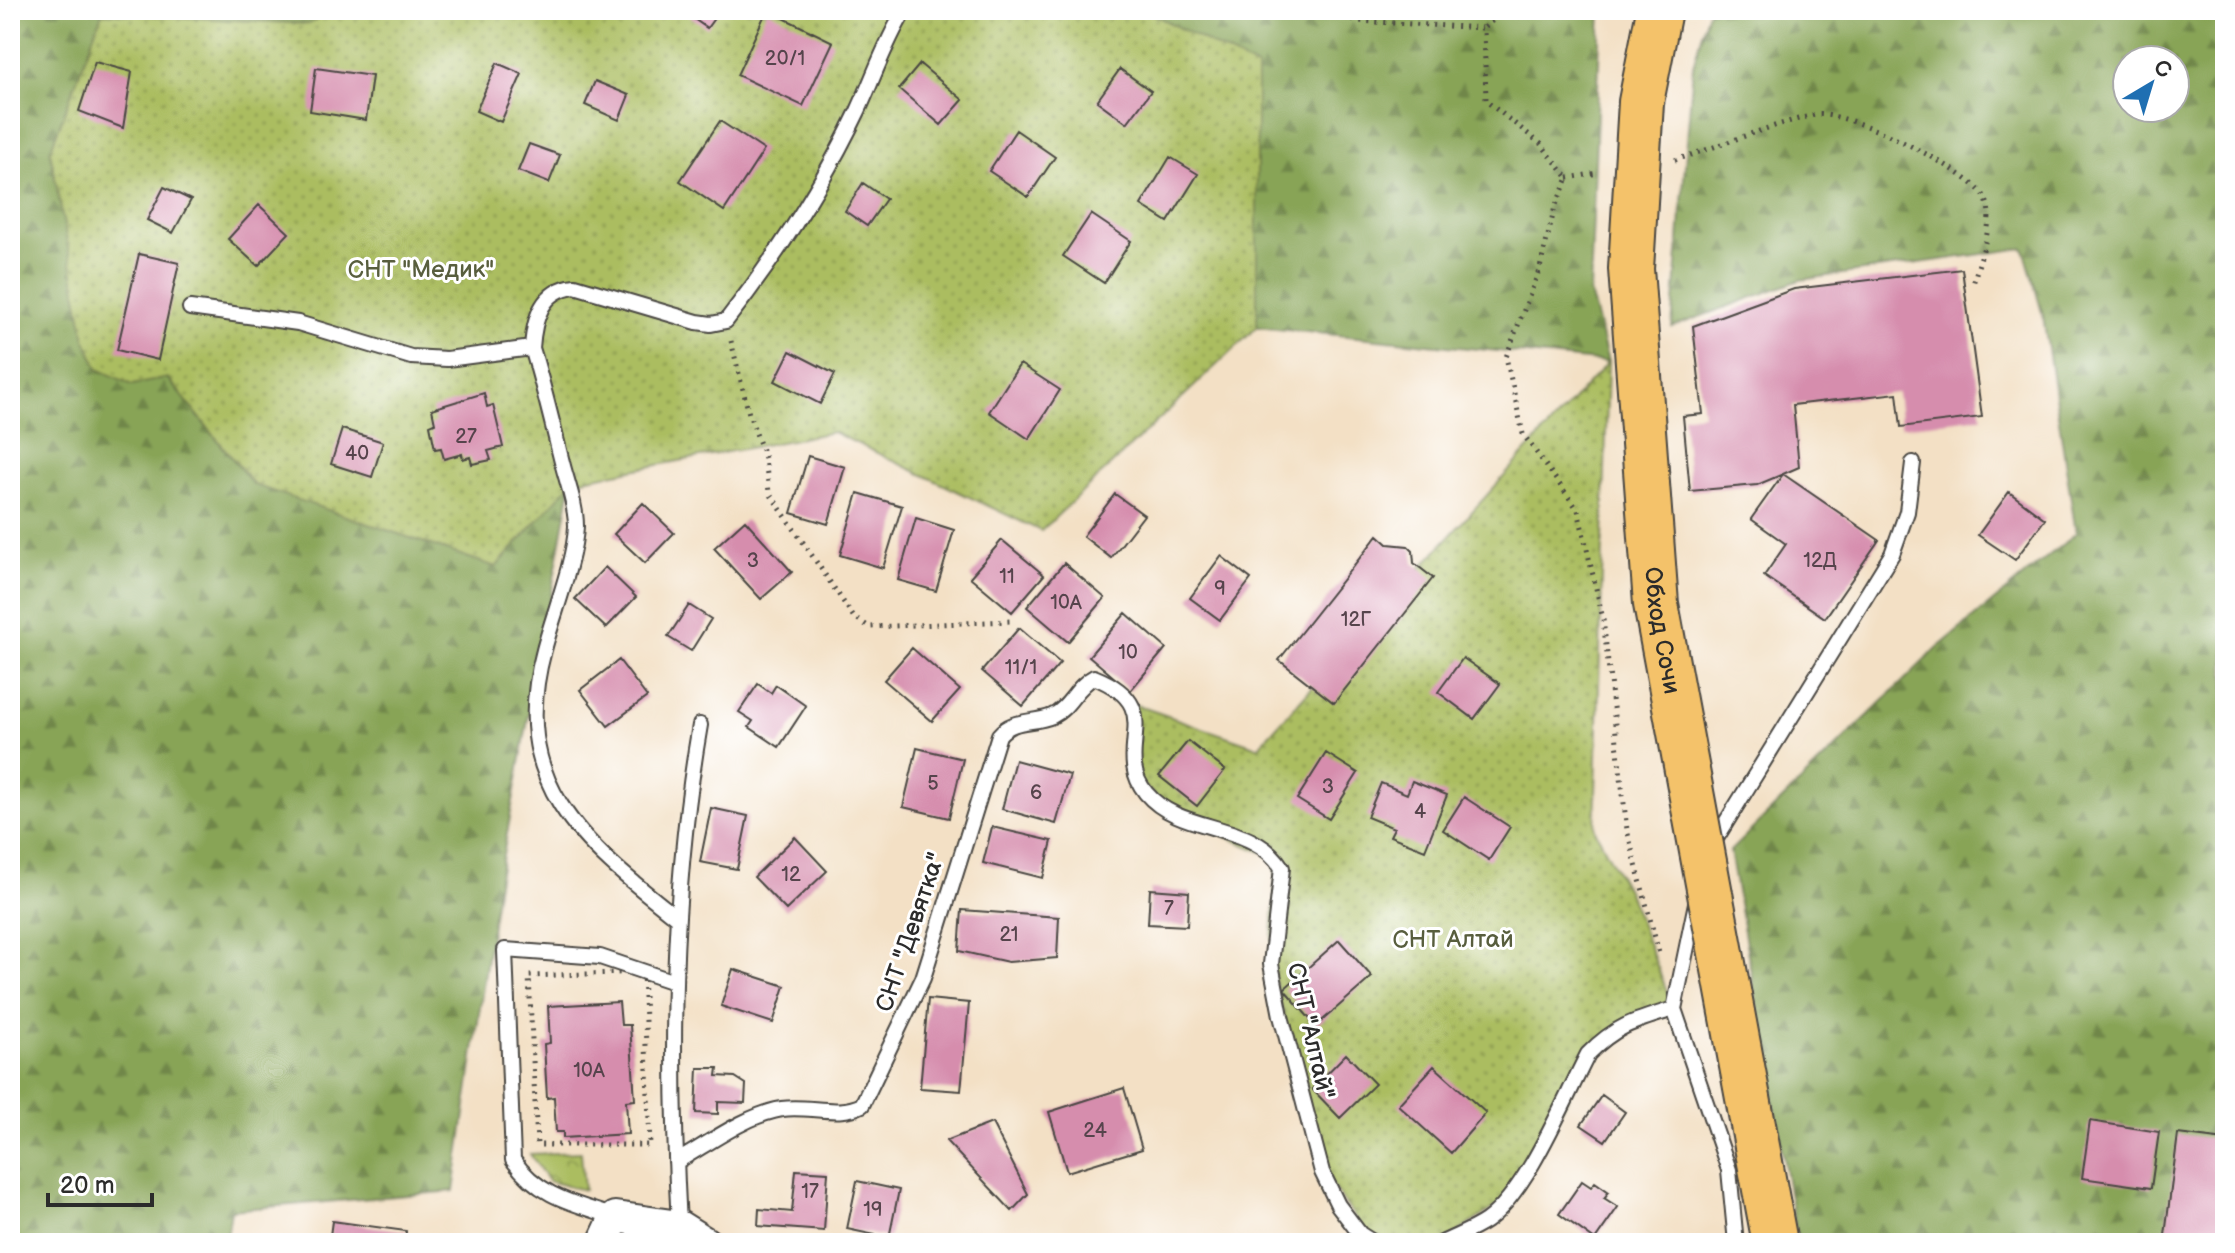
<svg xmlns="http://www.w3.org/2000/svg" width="2235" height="1253" viewBox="0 0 2235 1253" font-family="'Balsamiq Sans',sans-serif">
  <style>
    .forest { fill: url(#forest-firs); stroke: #5a6841; stroke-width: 2; fill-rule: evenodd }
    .park { fill: url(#park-crowns); stroke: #6b7446; stroke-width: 2 }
    .garden { fill: url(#garden-dots); stroke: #6b7446; stroke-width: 2 }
    .building { fill: #d68dad }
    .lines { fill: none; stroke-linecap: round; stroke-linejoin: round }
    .lane-casing { stroke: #494642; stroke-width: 18 }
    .street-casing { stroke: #494642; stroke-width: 34 }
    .path { stroke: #494642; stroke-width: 5; stroke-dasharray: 2 6; stroke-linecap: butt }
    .lane { stroke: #fff; stroke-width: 14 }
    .street { stroke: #fff; stroke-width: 30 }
    .highway-bridge-casing { stroke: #494642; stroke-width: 48; stroke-linecap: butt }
    .highway-bridge { stroke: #f4c26a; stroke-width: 44 }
    .labels { text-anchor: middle; stroke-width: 6; stroke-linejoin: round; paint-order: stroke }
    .number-label { font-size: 20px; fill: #56444c }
    .park-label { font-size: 24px; fill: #585e3e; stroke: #fff }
    .street-label { font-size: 24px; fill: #2b2b2b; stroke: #fff }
  </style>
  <defs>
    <pattern id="forest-firs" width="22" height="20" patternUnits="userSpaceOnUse" patternTransform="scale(2)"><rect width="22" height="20" fill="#88a457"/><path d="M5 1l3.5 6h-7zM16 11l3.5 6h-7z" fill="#6f8648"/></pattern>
    <pattern id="park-crowns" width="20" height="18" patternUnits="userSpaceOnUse" patternTransform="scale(2)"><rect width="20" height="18" fill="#abbd61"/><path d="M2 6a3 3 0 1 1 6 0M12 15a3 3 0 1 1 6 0" fill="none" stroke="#8b9a50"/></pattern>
    <pattern id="garden-dots" width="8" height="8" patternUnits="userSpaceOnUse" patternTransform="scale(2)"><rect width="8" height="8" fill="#abbd61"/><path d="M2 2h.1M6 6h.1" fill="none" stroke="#8b9a50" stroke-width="1.8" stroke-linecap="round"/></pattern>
  </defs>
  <rect width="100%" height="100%" fill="#fff"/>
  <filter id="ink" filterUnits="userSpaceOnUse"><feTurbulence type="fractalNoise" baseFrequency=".0125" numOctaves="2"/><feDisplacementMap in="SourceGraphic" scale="16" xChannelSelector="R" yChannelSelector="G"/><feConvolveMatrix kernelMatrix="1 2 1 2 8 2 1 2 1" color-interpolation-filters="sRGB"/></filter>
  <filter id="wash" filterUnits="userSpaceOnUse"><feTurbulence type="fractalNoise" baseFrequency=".006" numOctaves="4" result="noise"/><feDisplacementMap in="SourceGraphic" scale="32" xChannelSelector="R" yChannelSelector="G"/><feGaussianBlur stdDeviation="1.8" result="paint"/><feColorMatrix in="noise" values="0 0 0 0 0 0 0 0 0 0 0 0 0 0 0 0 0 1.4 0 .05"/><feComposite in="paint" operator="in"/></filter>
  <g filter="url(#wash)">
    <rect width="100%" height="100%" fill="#f3e0c5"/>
    <path class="forest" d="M10,10H331L310,24L102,13L132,385L167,378L254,485L572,481L497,888L454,1191L231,1210L226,1243H10Z
      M1145,10H1601L1590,292L1608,362L1257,327L1256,68Z
      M1708,10H2225V1243H1798L1730,851L1936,649L2076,533L2043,316L2024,248L1800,280L1672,327L1693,66ZM2127,60H2175V108H2127Z"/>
    <path class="park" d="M581,1152L584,1190L548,1181L530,1154Z"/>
    <path class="garden" d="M331,10H1145L1257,68V327L1041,531L833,432L573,481L496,567L254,485L168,378L132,385L98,369L85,338L50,151L102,13L309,24Z
      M1608,362L1595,830L1628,892L1674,1009L1604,1038L1508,1198L1442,1243H1374L1322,1172L1271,964L1276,858L1182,818L1138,781L1133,704L1258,747Z"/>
    <g id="blocks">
      <path class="building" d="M686,10H720L707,28L684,12Z
        M767,10L833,42L803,106L737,75Z
        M95,62L132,72L123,128L79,111Z
        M497,63L522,74L501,122L476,111Z
        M920,64L963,100L941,125L899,89Z
        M316,68L372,76L366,120L310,111Z
        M1120,69L1151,91L1127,123L1097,101Z
        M595,81L629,95L619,120L585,105Z
        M720,121L764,150L724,211L680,181Z
        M1016,130L1055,157L1028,197L989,171Z
        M529,144L560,155L549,183L518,171Z
        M1170,157L1198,174L1168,222L1141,205Z
        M863,183L886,199L867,226L845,211Z
        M164,187L191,200L173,233L147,220Z
        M259,205L289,233L258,266L228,239Z
        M1091,214L1131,241L1104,283L1063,256Z
        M139,254L179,263L158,360L117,350Z
        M1962,269L1982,417L1901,427L1897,393L1793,405L1799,467L1783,474L1879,540L1825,618L1764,576L1786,544L1751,519L1783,474L1757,485L1690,491L1683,416L1703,414L1693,326L1794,289Z
        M790,351L835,374L820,404L775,381Z
        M1020,364L1060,390L1029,439L989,412Z
        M484,393L487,407L493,405L503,447L488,451L491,460L472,464L470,457L463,459L462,454L444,459L441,448L435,449L430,425L435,423L432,409Z
        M342,429L383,442L372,477L331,464Z
        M808,456L845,467L828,524L791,513Z
        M2009,492L2045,519L2015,560L1978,535Z
        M858,493L902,506L883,568L840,555Z
        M1115,494L1144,515L1111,558L1083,536Z
        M643,503L674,533L645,563L614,534Z
        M916,518L954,530L936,591L898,580Z
        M745,520L792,572L761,599L714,548Z
        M1378,535L1388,544L1408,546L1413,551L1414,563L1433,578L1334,703L1279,660Z
        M1002,540L1044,575L1012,612L970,577Z
        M1221,556L1251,579L1220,620L1190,598Z
        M1064,563L1105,598L1068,642L1027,607Z
        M605,567L636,597L606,628L575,599Z
        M689,605L711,619L691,651L668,637Z
        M1126,613L1166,648L1130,691L1089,656Z
        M1019,628L1060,663L1023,706L982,671Z
        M912,648L960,690L932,721L884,680Z
        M1463,658L1500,684L1474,719L1438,692Z
        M619,660L647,697L608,726L580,690Z
        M758,684L771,693L776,685L806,706L779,747L749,727L753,721L739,712Z
        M1188,741L1225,770L1197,806L1159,776Z
        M917,748L963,759L949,818L903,807Z
        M1326,753L1358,773L1329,819L1297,799Z
        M1015,760L1070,775L1056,824L1002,809Z
        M1412,781L1447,795L1425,850L1390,836L1394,828L1367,817L1381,783L1407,794Z
        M1464,797L1510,827L1489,860L1443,830Z
        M711,808L748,816L737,869L700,862Z
        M992,827L1052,841L1043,878L983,863Z
        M795,837L827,871L786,910L754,877Z
        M1150,889L1189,892L1187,926L1148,924Z
        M962,910L1059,917L1057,958L1008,962L959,951Z
        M1339,940L1372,977L1316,1026L1284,989Z
        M733,969L785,986L773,1023L721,1006Z
        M928,999L969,1003L961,1091L920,1088Z
        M619,1002L621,1025H630L635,1100L626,1101L628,1134L563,1138V1132H556L554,1097L547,1098L544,1044L550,1043L548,1006Z
        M1346,1054L1375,1084L1340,1118L1312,1089Z
        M1434,1066L1486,1113L1451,1153L1398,1105Z
        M698,1068H718L717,1076L735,1077L746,1084L745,1103L718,1102V1114L696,1113Z
        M1124,1088L1142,1149L1067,1172L1049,1112Z
        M1602,1095L1625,1112L1605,1141L1581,1125Z
        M2090,1121L2159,1132L2151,1188L2082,1178Z
        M992,1123L1028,1194L1012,1211L946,1141Z
        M2178,1134L2225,1140L2221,1243H2164Z
        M796,1170L828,1172L824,1231L758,1226L759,1209L792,1212Z
        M857,1181L899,1190L889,1238L847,1229Z
        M1582,1181L1591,1187L1595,1182L1609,1192L1604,1198L1618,1207L1595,1240L1559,1214Z
        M332,1221L406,1231L405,1243H329Z"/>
    </g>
  </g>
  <g filter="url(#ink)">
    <use href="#blocks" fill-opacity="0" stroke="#494642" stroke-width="2"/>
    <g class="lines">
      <defs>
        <path id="lane" d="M190,308L298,323L411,357L447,359L532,348
          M1712,845L1892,554L1907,512L1913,463
          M1696,903L1674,1009L1729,1170L1736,1243
          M676,917C581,842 508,782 544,650C553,615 575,560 576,526C576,506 568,485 563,466C553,427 544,387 532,348C534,318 542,290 575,286L697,322L711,324L726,321C776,257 823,184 858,111C874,77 885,42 905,10
          M676,1162C708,1144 746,1115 782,1109C809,1105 838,1117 862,1105L923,978L999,735C1013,718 1034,724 1052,716C1070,708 1076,686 1094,677C1171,708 1110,749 1146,793C1181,835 1253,820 1282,868L1271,964L1281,1016L1322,1172L1338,1205L1360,1234L1374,1243
          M615,1217C573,1203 539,1197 513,1160L505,950L600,957L674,982
          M679,1226C670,1057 671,892 700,725
          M1442,1243C1456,1236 1473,1230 1486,1221C1527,1192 1564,1100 1588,1054C1616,1025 1637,1020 1674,1009"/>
        <path id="street" d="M603,1243L615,1217L679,1226L706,1243"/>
      </defs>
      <use href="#lane" class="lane-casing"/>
      <use href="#street" class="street-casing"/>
      <path class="path" d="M1322,10L1357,21L1484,28
        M1504,10L1484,28L1486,101L1541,144L1568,178L1555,207L1540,268L1506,357L1523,434L1578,510L1603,619L1627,830L1659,953
        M1675,160C1721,146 1768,125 1815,115C1846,109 1966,168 1984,196C1998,218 1978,261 1973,285
        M1568,178L1598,173
        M731,341L749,414L765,458L769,492L853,616L869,627L1011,621
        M643,972L650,1145H537L529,976Z"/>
      <use href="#lane" class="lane"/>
      <use href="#street" class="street"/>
      <defs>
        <g id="highway-bridge">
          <path id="s1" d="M1659,10L1641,102L1631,269L1656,604L1775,1243"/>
        </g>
      </defs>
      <use href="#highway-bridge" class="highway-bridge-casing"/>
      <use href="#highway-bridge" class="highway-bridge"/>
    </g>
  </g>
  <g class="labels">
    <g class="number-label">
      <text x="785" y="65">20/1</text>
      <text x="466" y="443">27</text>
      <text x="357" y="460">40</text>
      <text x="753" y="567">3</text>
      <text x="1820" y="567">12Д</text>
      <text x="1007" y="583">11</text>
      <text x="1220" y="595">9</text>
      <text x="1066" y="609">10А</text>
      <text x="1356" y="626">12Г</text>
      <text x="1128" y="659">10</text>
      <text x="1021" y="674">11/1</text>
      <text x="933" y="790">5</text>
      <text x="1328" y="793">3</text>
      <text x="1036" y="799">6</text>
      <text x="1420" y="818">4</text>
      <text x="791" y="881">12</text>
      <text x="1169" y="915">7</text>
      <text x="1009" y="941">21</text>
      <text x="589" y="1077">10А</text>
      <text x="1095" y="1137">24</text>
      <text x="810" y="1198">17</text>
      <text x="873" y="1216">19</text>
    </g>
    <g class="park-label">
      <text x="421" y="277">СНТ "Медик"</text>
      <text x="1453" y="947">СНТ Алтай</text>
    </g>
    <g class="street-label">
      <text dy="8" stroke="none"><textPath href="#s1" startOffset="624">Обход Сочи</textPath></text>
      <text transform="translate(910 932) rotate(-71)" y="8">СНТ "Девятка"</text>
      <text transform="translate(1311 1031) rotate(77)" y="8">СНТ "Алтай"</text>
    </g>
  </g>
  <rect width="2235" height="1253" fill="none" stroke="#fff" stroke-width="40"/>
  <g transform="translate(2151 84) rotate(38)"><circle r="38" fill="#ffffff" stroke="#aaaaaa" stroke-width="2"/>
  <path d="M0-6L14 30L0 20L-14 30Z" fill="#1f6fb2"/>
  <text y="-12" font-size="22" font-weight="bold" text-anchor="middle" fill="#2b2b2b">С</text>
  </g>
  <path d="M48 1193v12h104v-12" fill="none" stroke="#2b2b2b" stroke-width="4"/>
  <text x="60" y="1193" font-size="24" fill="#2b2b2b" stroke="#ffffff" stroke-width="6" paint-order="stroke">20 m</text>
</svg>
